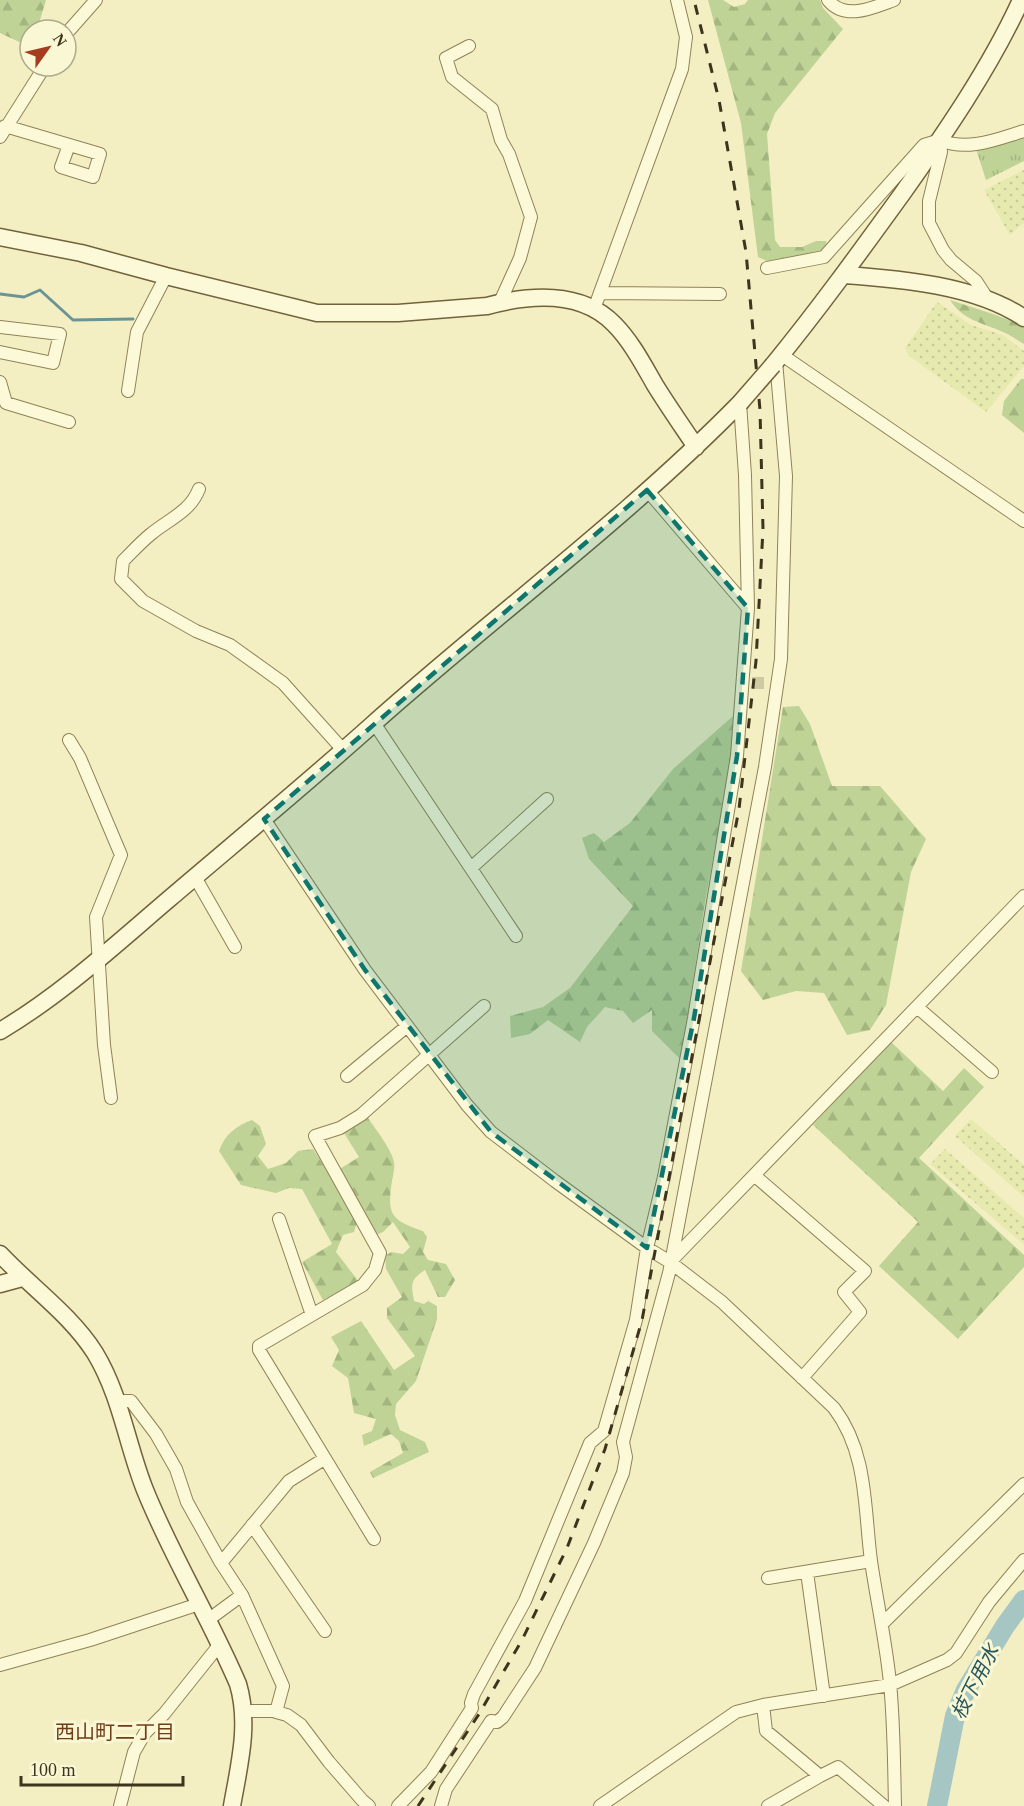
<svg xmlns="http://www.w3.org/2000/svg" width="1024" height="1806" viewBox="0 0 1024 1806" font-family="'Times New Roman','Noto Sans JP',serif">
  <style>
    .farmland { fill: url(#farmland-dots) }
    .forest { fill: url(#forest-firs) }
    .park { fill: url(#park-tufts) }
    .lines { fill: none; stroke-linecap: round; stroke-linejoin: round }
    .stream { stroke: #6b9594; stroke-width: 3 }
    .river { stroke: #a6c6c3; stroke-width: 20 }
    .street-tunnel { stroke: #cfcaa2; stroke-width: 12; stroke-dasharray: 12 6; stroke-linecap: butt }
    .street-casing { stroke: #908257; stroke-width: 14 }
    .secondary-casing { stroke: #72623a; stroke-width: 19 }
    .street { stroke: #fcf9d8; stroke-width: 12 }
    .secondary { stroke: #fcf9d8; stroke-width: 16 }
    .rail { stroke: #3e341d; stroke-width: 3; stroke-dasharray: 10 10; stroke-linecap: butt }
    .secondary-bridge-casing { stroke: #72623a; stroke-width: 19; stroke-linecap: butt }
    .secondary-bridge { stroke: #fcf9d8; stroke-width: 16 }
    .marked { fill: #0f766e; fill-opacity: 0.2; stroke: #0f766e; stroke-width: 4.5; stroke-dasharray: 12 8; stroke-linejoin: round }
    .labels { text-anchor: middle; stroke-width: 6; stroke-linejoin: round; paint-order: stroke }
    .water-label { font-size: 20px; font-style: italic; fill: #2a5860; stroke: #f9f7d4 }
    .neighbourhood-label { font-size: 20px; fill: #703d17; stroke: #f9f7d4 }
  </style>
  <defs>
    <pattern id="farmland-dots" width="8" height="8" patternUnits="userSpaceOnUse" patternTransform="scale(1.5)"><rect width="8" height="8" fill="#e7eaaf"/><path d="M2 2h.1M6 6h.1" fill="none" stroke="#c7c996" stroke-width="1.8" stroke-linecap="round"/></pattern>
    <pattern id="forest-firs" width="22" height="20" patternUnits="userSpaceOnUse" patternTransform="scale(1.5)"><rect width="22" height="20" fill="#bed395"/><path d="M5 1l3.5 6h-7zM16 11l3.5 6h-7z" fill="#a4b680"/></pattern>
    <pattern id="park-tufts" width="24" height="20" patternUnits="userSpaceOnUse" patternTransform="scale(1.5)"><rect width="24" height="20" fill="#bed395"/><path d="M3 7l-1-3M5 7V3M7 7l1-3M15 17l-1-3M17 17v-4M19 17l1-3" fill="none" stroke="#a4b680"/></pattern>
  </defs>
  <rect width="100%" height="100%" fill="#f3efc3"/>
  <path class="farmland" d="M1024,170V223L1010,235L984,190Z
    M937,302L971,325L1003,335L1024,351V366L986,412L908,355L905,348Z
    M971,1119L1024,1165V1197L955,1136Z
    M945,1149L1024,1218V1245L930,1164Z"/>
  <path class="forest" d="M0,0H46L37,30H30V47L0,33Z
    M708,0H723L734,7L745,4L748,0H820L823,8L843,29L775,113L767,134L775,240L780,247H802L816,241H826L827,249L818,254L771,263L758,257L741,123Z
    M950,300L993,314L1014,322L1024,328V344C1017,340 1010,335 1003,332C981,322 964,321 950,300Z
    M1021,379H1024V433L1002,415L1004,401Z
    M799,706L810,724L832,786H880L926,839L911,872L886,1005L870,1030L847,1035L824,993L796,991L763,1000L741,971L783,707Z
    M733,716L731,762L705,902L681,1060L652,1031V1010L633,1023L623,1011L605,1007L587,1027L580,1042L548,1020L530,1034L511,1038L510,1016L543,1007L570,988L633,906L589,859L582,838L594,833L604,842L630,823L673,769Z
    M890,1041L943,1091L964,1068L984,1087L919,1158L1024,1255V1267L958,1339L879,1266L918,1222L813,1125Z
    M368,1118C376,1130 391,1148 394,1162C395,1167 393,1176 392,1181C387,1214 390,1220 423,1231L427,1237L423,1252L428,1260L446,1264L455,1280L445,1297H438L425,1270C410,1280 411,1284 414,1301L424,1304L428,1301L437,1306V1319L416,1381L396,1404L395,1415L400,1430L425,1442L429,1452L373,1478L370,1472L403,1453L399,1441L391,1434L364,1446L362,1435L372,1431L376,1419L354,1413L348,1378L332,1366L339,1350L331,1337L361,1321L394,1370L415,1356L387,1318V1308L402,1297L386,1269L385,1256L391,1252L403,1254L410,1247L393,1222L383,1232L376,1235L338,1170L359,1157L344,1133L347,1128Z
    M252,1120L260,1126L266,1144L258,1156L268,1169L286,1163L298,1151L313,1149L358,1219L354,1232L343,1235L336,1252L359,1282L323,1300L302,1262L332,1244L302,1189L289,1188L276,1193L241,1185L219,1151C225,1134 236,1126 252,1120Z"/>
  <path class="park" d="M1024,135V161L986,180L976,149Z"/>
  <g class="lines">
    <path class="stream" d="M0,294L24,297L40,290L73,320L133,319"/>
    <path class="river" d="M937,1806L955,1716L966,1690L1005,1626L1024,1600"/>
    <path class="street-tunnel" d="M752,683H766"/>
    <defs>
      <path id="street" d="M828,0C845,21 872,8 894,0
        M66,34L96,0
        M469,46L446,58L452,77L492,109L501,140L509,154L531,217L520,258L500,302
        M5,126L100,154L93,177L61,167L69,145
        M0,137L45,66
        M940,140L941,152L929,201V223L943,250L951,260L976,281L989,301
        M767,268L824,257L924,145L940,140C968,152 997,139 1024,131
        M601,293L720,294
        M594,309L682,69L686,37L677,0
        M0,327L60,334L53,363L0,352
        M782,355L1024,521
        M0,382L6,403L69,422
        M128,391L137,332L166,276
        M199,489C190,512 169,519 151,534C141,542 132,552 123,561L121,579L143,601L196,631L230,645L283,683L344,751
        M647,490L748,608
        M374,723L516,936
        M69,740L80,758L121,855L96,917L104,1045L111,1098
        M264,819L365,970L467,1105L491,1132L555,1181L647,1248L670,1262L722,1302L834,1408C868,1453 864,1508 871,1561C877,1602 886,1642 890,1683C894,1723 894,1765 895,1806
        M471,868L547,799
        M195,877L235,947
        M917,1007L992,1072
        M347,1076L406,1027
        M754,1175L865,1271L844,1292L860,1312L802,1378
        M279,1219L312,1315
        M670,1262L1024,896
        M117,1401H131L156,1434L176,1469L187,1502L221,1563
        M324,1459L289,1481L221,1563L242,1595L283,1686L276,1712L287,1715L301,1725L329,1762L362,1800L369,1806
        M252,1525L325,1631
        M374,1539L259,1350V1346L363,1285L375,1270L380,1253L315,1136L340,1128L361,1115L484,1006
        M807,1572L824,1696
        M768,1578L871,1561
        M208,1620L242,1595
        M883,1623L1024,1484
        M0,1665L90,1640L199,1604
        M763,1705L766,1731L820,1776L838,1767L884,1806
        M244,1711H277
        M120,1806L134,1752L145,1733L164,1714L220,1644
        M398,1806L431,1772L472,1708L471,1703L474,1694L525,1601L590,1443L604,1431L636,1320L647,1248L664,1177L694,1018L737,756L748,608L745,475L740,403
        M441,1806L446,1789L491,1721L497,1722L503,1717L535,1668L594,1543L623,1473L626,1457L623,1442L669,1273L765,767L781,659L786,476L776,361
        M600,1806L736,1712L763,1705L890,1685L947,1660L956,1653L989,1602L1024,1560
        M768,1806L820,1776"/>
      <path id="secondary" d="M0,237L81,253L166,276L317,313H398L487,306C528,295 581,290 614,324C631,341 643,364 655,385C668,406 682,426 696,447
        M844,275C901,279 975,285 1024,318
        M773,365C818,310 860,252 902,194C945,133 990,68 1021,0
        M0,1031C61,995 115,945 169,899C237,841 306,784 373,724C494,616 626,519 740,403
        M0,1254C31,1287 71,1315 95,1353C121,1396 127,1445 145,1490C172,1557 210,1618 238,1684C250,1724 239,1766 232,1806
        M0,1284L22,1278"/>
    </defs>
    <use href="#street" class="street-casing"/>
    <use href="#secondary" class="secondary-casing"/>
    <use href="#street" class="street"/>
    <use href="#secondary" class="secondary"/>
    <path class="rail" d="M418,1806L479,1714L522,1640L567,1548L605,1449L642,1320L739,809L756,661L763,529L760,410L746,252L719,100L694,0"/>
    <defs>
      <path id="secondary-bridge" d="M740,403L773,365"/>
    </defs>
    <use href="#secondary-bridge" class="secondary-bridge-casing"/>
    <use href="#secondary-bridge" class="secondary-bridge"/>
  </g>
  <path class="marked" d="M647,490L748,608L737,756L694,1018L647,1248L491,1132L365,970L264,819Z"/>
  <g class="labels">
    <g class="water-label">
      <text transform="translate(975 1682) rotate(-63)" y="7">枝下用水</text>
    </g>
    <g class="neighbourhood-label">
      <text x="115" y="1739">西山町二丁目</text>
    </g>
  </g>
  <g transform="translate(48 48) rotate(56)"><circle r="28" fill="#f9f7d4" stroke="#aea98b" stroke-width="1.5"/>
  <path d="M0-4.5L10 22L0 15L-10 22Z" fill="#a63c20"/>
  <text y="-9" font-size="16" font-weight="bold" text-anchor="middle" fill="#3e341d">N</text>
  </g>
  <path d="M21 1776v9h162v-9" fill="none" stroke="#3e341d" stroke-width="3"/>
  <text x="30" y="1776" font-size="18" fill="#3e341d" stroke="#f9f7d4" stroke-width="4.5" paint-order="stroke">100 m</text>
</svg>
